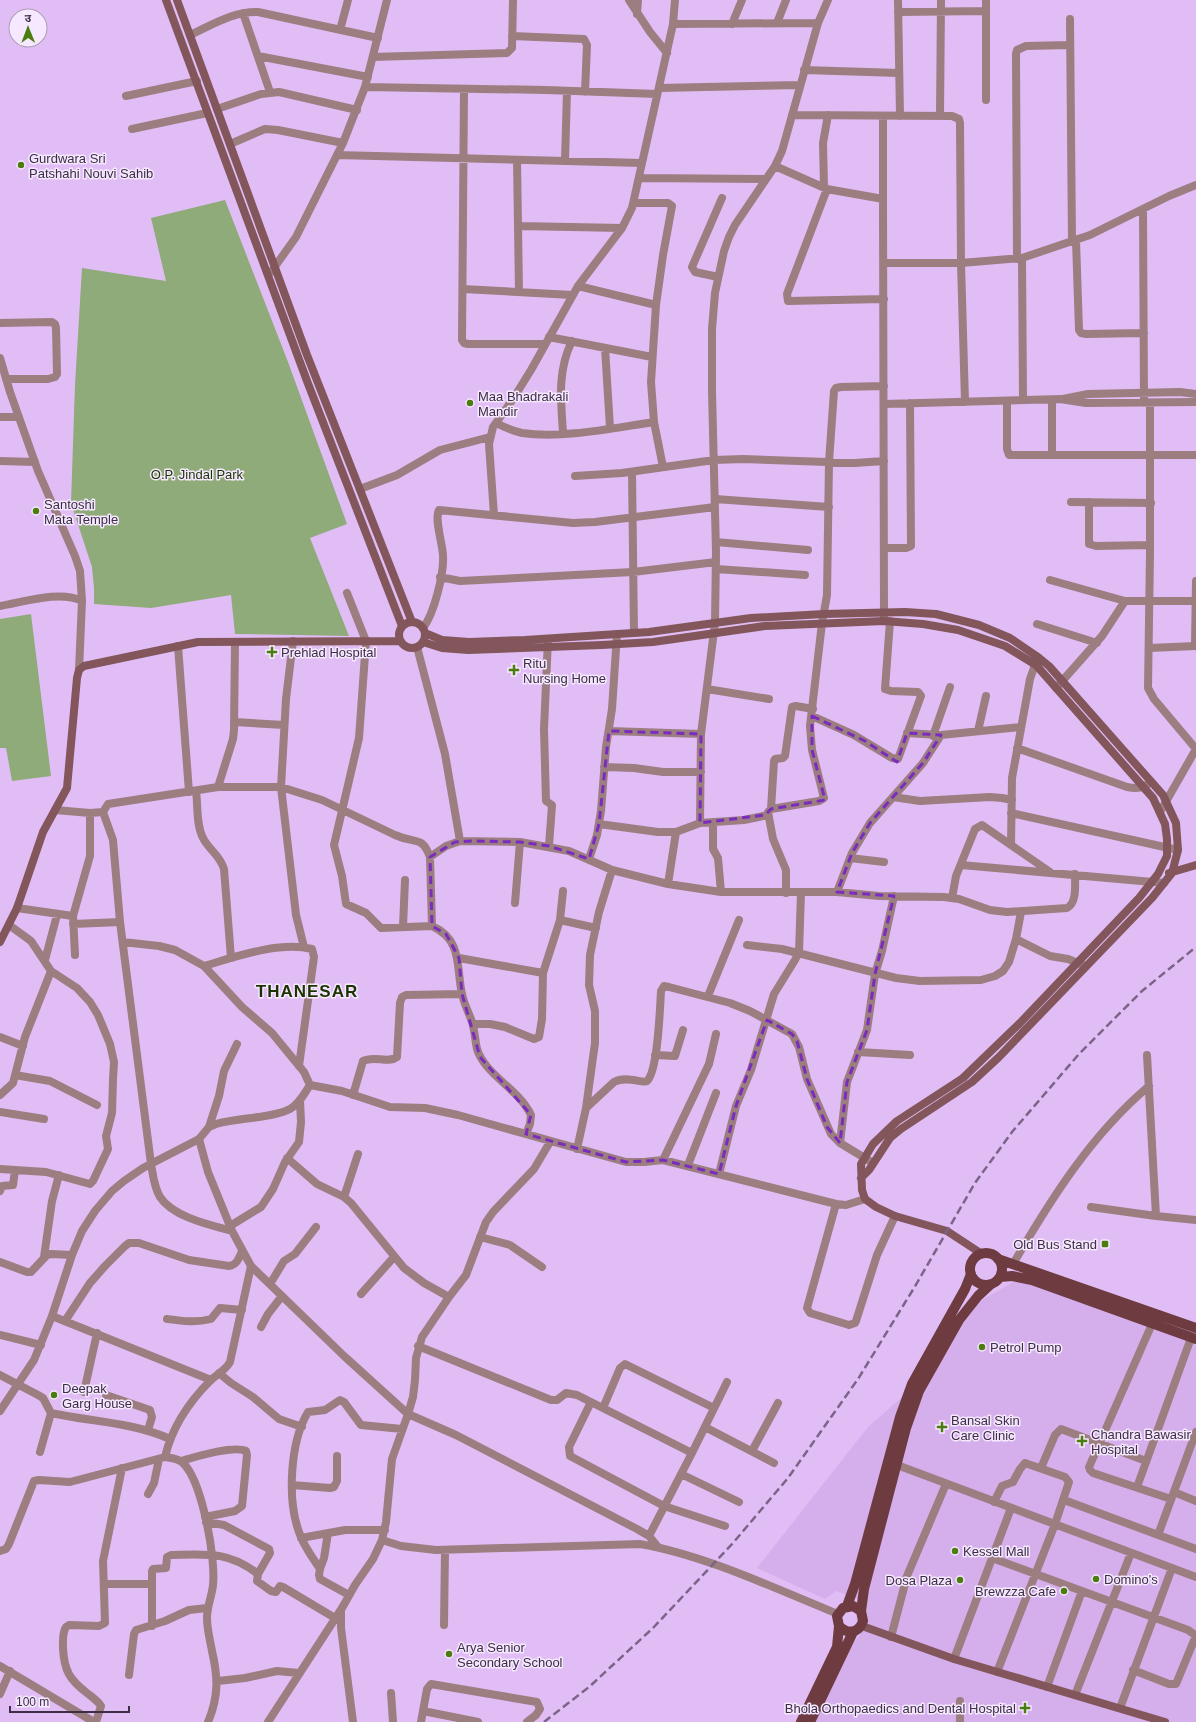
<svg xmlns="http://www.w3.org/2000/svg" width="1196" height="1722" viewBox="0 0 1196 1722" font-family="Arial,'Noto Sans Devanagari',sans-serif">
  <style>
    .built { fill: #d5aeec }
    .green { fill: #8fab7a }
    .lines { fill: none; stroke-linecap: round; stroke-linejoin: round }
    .street { stroke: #9c7d80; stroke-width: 8 }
    .secondary { stroke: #82565b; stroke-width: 8 }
    .primary { stroke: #6e3b41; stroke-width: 10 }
    .rail { stroke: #7b6488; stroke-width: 2.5; stroke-dasharray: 8 4; stroke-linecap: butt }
    .marked { fill: none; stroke: #7b2cbf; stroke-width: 3; stroke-dasharray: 8 5; stroke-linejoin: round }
    .poi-dot { fill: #4a7d0d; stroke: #f6e8ff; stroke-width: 1.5 }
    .labels { text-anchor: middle; stroke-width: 3; stroke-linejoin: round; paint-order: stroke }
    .poi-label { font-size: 13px; fill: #3c2e45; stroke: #f6e8ff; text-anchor: start }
    .park-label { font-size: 13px; fill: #1a3200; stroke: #f6e8ff }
    .district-label { font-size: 17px; font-weight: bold; letter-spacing: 1px; fill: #1b3301; stroke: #f6e8ff }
  </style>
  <rect width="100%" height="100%" fill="#e1bdf6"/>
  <path class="built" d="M1017,1280L1196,1337V1722H814L846,1651L860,1635L866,1602L836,1591L825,1599L757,1568L868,1427L933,1370L973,1305Z"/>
  <path class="green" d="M225,200L288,362L347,524L310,538L349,636L235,634L231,595L151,608L94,604V588L92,567L71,503L75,385L82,268L166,281L151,218Z
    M31,614L51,776L12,781L6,748H0V619Z"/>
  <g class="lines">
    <path class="street" d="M629,0L650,32L667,53
      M898,0L900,116
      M986,0V100
      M898,12L986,11
      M243,13L270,92
      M637,14L638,0
      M1070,19L1072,242
      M777,23L786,0
      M673,24L675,0
      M732,24L742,0
      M340,30L348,0
      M190,35C212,25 234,11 258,12L378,38
      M512,36L584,39L587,45L585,92
      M258,56L368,77
      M373,57L507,53L512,48L513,0
      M804,70L899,73
      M365,87L546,90L657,94
      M659,88L800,85
      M464,89L462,340L464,343L468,344H545
      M126,96L197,81
      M217,109L261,94L279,92L357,110
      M792,115L952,116L959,119L960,123L961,263L965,402
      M883,116V199
      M940,116L941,0
      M132,129L207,113
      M230,144L265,129L278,130L343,143
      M337,155L642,163
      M517,160L519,292
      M565,161L567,91
      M775,166L827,189L883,199L884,619
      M639,178L766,179
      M824,187L823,143L828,115
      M827,189L787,294L788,301L884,299
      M634,203H668L672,206L663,255L656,305L651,382L654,422L663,467
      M1143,209L1144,403
      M518,226L622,228
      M1076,241L1079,330L1081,333L1086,334L1144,333
      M1022,258L1023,400
      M1017,259L1016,54L1017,50L1026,46L1070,45
      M884,263H961L1022,258L1090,235L1169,196L1196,185
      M271,272L296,237L343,143L365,87L387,0
      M718,277L695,272L692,267L722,198
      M578,286L656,305
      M463,289L572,295
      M0,323L52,322L55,324L56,328L57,374L55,377L48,379H6
      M549,337L652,357
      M605,348L610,428
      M0,358L10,392L38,471L75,556L80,571L82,601
      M1063,399L1088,394L1180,392L1196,394
      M1052,400V455
      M1007,401V449L1009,455H1196
      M1150,403V553L1148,688L1154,699L1196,749
      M884,404L1060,399L1086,403L1196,402
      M0,417H19
      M496,423C504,427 513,431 522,433C562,439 613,428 654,422
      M563,433C561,401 557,371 572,341
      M0,461L35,462
      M632,472L634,633
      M575,476L622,473L714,460L743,459L855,463L884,461
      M360,489L397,475L440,450L490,437
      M715,499L829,507
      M1071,502L1151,503
      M1089,502V544L1096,546L1150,545
      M494,515L489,444L493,427L513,399L531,370L578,286L622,228L632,208L673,24L818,23
      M716,542L808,550
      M884,548H906L911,546L910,403
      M716,569L805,575
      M440,577L460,581L633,572L716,562
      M1050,580L1125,601
      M347,593L366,641L359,738L334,845L342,876L346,904L366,913L381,928L432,926
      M0,606C24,602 60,590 82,601L79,670
      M1037,624L1097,643
      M423,628C434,614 444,574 443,556C443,545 434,519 439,510L573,523L595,522L715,507
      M548,639L544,729L546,801L552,805L549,846
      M293,641L286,699L281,787L296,915L304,947
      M178,646L189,792
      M1195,646L1196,581
      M417,647L445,754L460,841
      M1149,648L1196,646
      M1056,688L1102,636L1125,601H1196
      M707,689L769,699
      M812,716L854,735L892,758L898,759L921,696L918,692L891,691L885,689L890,621
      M234,722L284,725
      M609,731L701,734
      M978,731L986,696
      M907,733L938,735
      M933,736L950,687
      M1017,748L1127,787C1138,789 1143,788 1151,782
      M604,767L634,768L663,772H701
      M218,787L233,739L234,730L235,642
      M196,791C198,805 196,825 203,838C209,850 220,855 224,869L231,958
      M893,797L920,801L990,797L1002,798L1012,800
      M771,809L774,761L775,759L783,758L785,756L792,707L796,706L813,709
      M55,810L90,813L103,812
      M1160,812L1196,749
      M1011,813L1178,850
      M713,822V849L718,858L721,892
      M700,823L701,734L715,623L716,552L712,391V329L715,293L724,251L729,237L735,225L775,166L782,151L818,23L828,0
      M599,824L658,832H676L700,823L744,820L768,815
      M1011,845L1012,778L1030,679L1037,659
      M430,857L432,926C463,940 456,967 462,994C464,1004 469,1013 472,1022C475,1031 475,1041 477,1049C485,1075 519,1089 531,1115L530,1124L526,1134
      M850,858L884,862
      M589,859L597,835L601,811L606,747L612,709L617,634
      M961,865L1164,883
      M668,884L676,832
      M837,892L852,853L870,823L923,763L941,735L1021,727
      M786,893V870L773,839L768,812L771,809L819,801L824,798L812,750L810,726L822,623L827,595L829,462L834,391L836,388L841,387L884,386
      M952,898L956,876L975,829L982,825L1050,872
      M515,903L520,842
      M17,908L73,916
      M560,920L596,928
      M73,924L120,922
      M403,927L405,880
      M1016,939L1050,956L1068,959L1083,965
      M123,942L159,946L175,950L204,966L242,1007L272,1033L304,1072L310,1085
      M747,945L782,949L896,978L920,981L981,980L995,976L1003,971L1009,962L1016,939L1021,912
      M75,955L73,916L90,856V813
      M459,958L543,973
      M45,960L57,915
      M204,966C235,957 279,941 312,949L314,957L299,1066
      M708,996L739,920
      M473,1024H490L505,1027L534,1039L539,1037L542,1019L543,973L560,920L563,891
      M0,1037L23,1046
      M858,1052L910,1055
      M655,1055L675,1056L683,1030
      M1147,1055L1156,1216
      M15,1075L50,1081L97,1105
      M0,1095L13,1083L25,1037L51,971L31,941L9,925
      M353,1095L363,1061C374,1055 388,1064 397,1057L400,1003L402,997L406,995L462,994
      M586,1108L614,1082C627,1075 642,1084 647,1081C658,1071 660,1007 661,991L664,986L669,987L730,1003L750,1011L792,1034L799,1047L807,1079L831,1134L840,1143L873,1163
      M0,1112L44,1119
      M209,1127L219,1096L224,1071L237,1044
      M199,1139L208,1172L232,1231L251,1266L344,1356L408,1414L456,1435L637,1529L649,1536L658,1547
      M840,1143L847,1082L867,1030L875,974L882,951L894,896
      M577,1149L586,1108L595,1043V1011L589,985L590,955L599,912L612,870
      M287,1158L317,1184L344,1197L351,1203L404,1268L424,1283L449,1297
      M663,1160L709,1064L716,1034
      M688,1165L716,1093
      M0,1169L46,1172L90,1184L93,1181L108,1149L106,1136L112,1113L113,1080L114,1062L110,1044L98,1015L90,1002L77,988L51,971
      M719,1174L736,1106L751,1070L774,994L795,960L799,952L801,893
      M0,1191L2,1186L13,1185L15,1170
      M344,1197L358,1154
      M836,1204L807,1308L810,1313L849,1325L855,1323L856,1321L877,1255L895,1216
      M1091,1207L1156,1216L1196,1220
      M230,1226L261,1207L273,1189L285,1162L299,1142L301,1122L300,1100
      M232,1231C210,1225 173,1217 160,1197C154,1187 153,1175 151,1164L120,922L113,840L103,812L108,804L218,787H281L322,800L395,835C415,844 422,835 430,857L446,846L460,841L520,842L569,851L612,870L668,884L721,892H837L879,896L944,897L959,899L990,910L1007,912L1067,908C1077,903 1075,885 1075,874
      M480,1237L510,1245L542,1267
      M44,1257L52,1201L59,1175
      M0,1262L27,1272H31L47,1255L51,1254L72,1255
      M1013,1264C1051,1199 1091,1135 1149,1086
      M270,1284L284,1261L295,1254L316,1227
      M361,1294L394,1257
      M52,1316L211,1380
      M167,1319C182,1321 196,1323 211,1319L220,1308L242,1310
      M65,1321L90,1283L105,1266L125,1246L129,1243H139L189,1260L229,1266C237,1265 239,1258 242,1251
      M1152,1324L1089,1467L1090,1470L1093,1473L1171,1499
      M261,1327L268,1314L282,1296
      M0,1335L41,1345
      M418,1346L551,1400H557L566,1393L577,1395L692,1453
      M219,1373L231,1383L253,1397L279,1419L302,1427
      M0,1375L38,1395L43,1398L51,1413C92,1422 132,1422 170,1439
      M84,1392L97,1333
      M106,1395L150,1410L152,1417L148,1430
      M591,1402L569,1447L570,1456L664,1506L725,1526
      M603,1408L620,1368L625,1364L714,1408
      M0,1411L34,1360L52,1316L72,1255L82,1231L95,1211L112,1191L124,1181L143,1168L199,1139L209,1127L216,1124C236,1118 273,1118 290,1109C299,1104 304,1094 310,1085L342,1091L390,1107L425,1108L458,1115L626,1162H644L663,1160L836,1204L846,1205L865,1199
      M705,1427L774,1463
      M752,1451L778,1403
      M40,1452L51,1413
      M165,1457C172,1427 189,1402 210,1381C217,1374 226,1370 230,1362L251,1266
      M181,1461C195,1457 233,1445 246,1451L247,1455L242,1506L235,1511L205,1517
      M897,1465L1196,1577
      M1041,1468L1055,1435L1061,1429L1146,1461
      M681,1474L739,1502
      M292,1485L330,1488L334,1487L337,1481V1456
      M1137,1487L1191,1338
      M1174,1492L1196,1501
      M148,1494L154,1483L159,1459
      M1064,1500L1196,1549
      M994,1502L1002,1486L1013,1482L1020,1469L1025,1463L1065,1477L1069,1482L1055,1524L997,1672
      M206,1522L224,1525L269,1549L270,1553L258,1574
      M1158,1535L1196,1432
      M649,1536L692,1453L727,1382
      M301,1538L345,1530H385
      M382,1540L401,1546L436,1550L640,1544C705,1555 776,1589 838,1614
      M0,1551L6,1549L9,1544L34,1481L39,1480L70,1482L165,1457C171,1458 178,1458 183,1463C202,1481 216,1558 213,1585C212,1596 207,1606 207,1618C207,1629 210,1640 212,1651C218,1677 219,1696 208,1722
      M992,1558L1188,1630L1195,1635V1638L1176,1684H1169L1133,1670
      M320,1569L324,1558L328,1533
      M105,1584H152
      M349,1595L320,1579L319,1575L320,1569C312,1557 303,1545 299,1532C287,1499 290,1442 308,1412L325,1410L340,1400L344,1402L361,1425L402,1429
      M341,1610V1628L353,1722
      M444,1625L445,1550
      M152,1626V1571L153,1569L166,1568L167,1557L171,1555C206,1554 229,1551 258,1574L257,1581L271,1591L276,1592L280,1586L283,1587L335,1618
      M891,1637L907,1576L946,1484
      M954,1659L1011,1508
      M0,1666L94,1722
      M129,1675L134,1634L136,1630L165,1621L189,1610L207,1608
      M218,1681L245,1678L277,1671L299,1673
      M1047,1687L1082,1591
      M391,1693L393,1722
      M0,1694L10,1671
      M1075,1695L1131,1553
      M960,1701V1722
      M1120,1708L1172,1568
      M423,1711L478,1722
      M96,1722L101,1706C98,1701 92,1697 87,1693C70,1680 64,1671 63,1648C63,1641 62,1633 66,1627L69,1625L99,1626L105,1623L103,1561L122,1468
      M268,1722L342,1608L355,1585L373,1559L382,1540L386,1522L392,1459L408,1414L413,1397L415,1380L416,1358L422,1337L449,1297L466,1275L486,1222L493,1212L534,1169L550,1142
      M421,1722L427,1689L431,1684L537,1702L540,1709L536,1715L527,1722"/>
    <path class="secondary" d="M166,0L307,381L402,626
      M177,0L307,355L412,622
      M399 635a13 13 0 1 1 26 0a13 13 0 1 1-26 0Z
      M425,633L442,640L469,642L525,640L649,632L751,618L824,614L905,612L936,614L979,625L1010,638L1038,657L1049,666L1163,795L1176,823L1178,850L1172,873L1152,898L999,1057L972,1082L901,1129L890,1138L869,1170L861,1178
      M423,642L442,648L468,650L602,645L653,642L765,626L884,621L923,624L958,630L1005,646L1036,665L1153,798L1165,824L1167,839V856L1158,874L1139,898L1020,1023L963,1078L897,1121L873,1144L861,1164L862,1190L865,1199L876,1207L895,1216L947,1231L982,1254
      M1169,873L1196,865
      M0,942L17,908L43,832L67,788L77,678L79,670L84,666L198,642L400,641
      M862,1626L954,1659L1165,1722"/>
    <path class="primary" d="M970 1269a16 16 0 1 1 32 0a16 16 0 1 1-32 0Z
      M998,1259L1196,1328
      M1000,1277L1012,1276L1032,1280L1196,1339
      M847,1606L855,1584L900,1417L912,1384L965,1289L971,1274
      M861,1611L853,1606L843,1608L837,1616L839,1626C848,1635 859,1633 863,1621L861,1611L864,1589L906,1428L919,1391L959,1320L978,1296L991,1284
      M801,1722L837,1647L839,1626
      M810,1722L853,1632"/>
    <path class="rail" d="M544,1722L589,1687L653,1628L733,1543L788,1478L858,1379L914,1288L975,1183L1012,1132L1079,1054L1142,991L1196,947"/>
  </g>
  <path class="marked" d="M812,716L865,741L897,762L907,733L941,735L923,763L870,823L852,853L837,892L894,896L875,974L867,1030L847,1082L840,1143L827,1127L807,1079L797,1041L792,1034L767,1020L736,1106L719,1174L663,1160L626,1162L526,1134L531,1115L480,1057L462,994L459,958L446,934L432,926L430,857L455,842L472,841L520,842L549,846L589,859L599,824L609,731L701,734L700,823L765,815L771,809L825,800L812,750Z"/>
  <g class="poi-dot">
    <circle cx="21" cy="165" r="4"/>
    <circle cx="470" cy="403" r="4"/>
    <circle cx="36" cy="511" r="4"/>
    <path d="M270 646h4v4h4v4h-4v4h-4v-4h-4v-4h4z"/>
    <path d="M512 664h4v4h4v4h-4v4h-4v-4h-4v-4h4z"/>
    <rect x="1101" y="1240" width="8" height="8" rx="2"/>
    <circle cx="982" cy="1347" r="4"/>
    <circle cx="54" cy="1395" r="4"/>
    <path d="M940 1421h4v4h4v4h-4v4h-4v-4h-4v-4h4z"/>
    <path d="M1080 1435h4v4h4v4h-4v4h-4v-4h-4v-4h4z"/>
    <circle cx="955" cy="1551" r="4"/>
    <circle cx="1096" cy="1579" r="4"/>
    <circle cx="960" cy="1580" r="4"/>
    <circle cx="1064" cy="1591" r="4"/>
    <circle cx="449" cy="1654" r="4"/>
    <path d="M1023 1702h4v4h4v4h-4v4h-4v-4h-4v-4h4z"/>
  </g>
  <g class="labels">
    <g class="poi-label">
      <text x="29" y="163">Gurdwara Sri<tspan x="29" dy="15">Patshahi Nouvi Sahib</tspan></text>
      <text x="478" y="401">Maa Bhadrakali<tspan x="478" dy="15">Mandir</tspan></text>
      <text x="44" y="509">Santoshi<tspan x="44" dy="15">Mata Temple</tspan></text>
      <text x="281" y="657">Prehlad Hospital</text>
      <text x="523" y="668">Ritu<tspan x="523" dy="15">Nursing Home</tspan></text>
      <text x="1097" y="1249" text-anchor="end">Old Bus Stand</text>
      <text x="990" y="1352">Petrol Pump</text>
      <text x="62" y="1393">Deepak<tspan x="62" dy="15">Garg House</tspan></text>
      <text x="951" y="1425">Bansal Skin<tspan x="951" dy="15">Care Clinic</tspan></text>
      <text x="1091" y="1439">Chandra Bawasir<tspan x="1091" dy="15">Hospital</tspan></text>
      <text x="963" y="1556">Kessel Mall</text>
      <text x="1104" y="1584">Domino's</text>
      <text x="952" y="1585" text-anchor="end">Dosa Plaza</text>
      <text x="1056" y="1596" text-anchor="end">Brewzza Cafe</text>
      <text x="457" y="1652">Arya Senior<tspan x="457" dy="15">Secondary School</tspan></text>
      <text x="1016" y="1713" text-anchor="end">Bhola Orthopaedics and Dental Hospital</text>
    </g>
    <g class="park-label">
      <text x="197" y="479">O.P. Jindal Park</text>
    </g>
    <g class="district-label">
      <text x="307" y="997">THANESAR</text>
    </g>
  </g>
  <g transform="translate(28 28) rotate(359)"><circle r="19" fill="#f6e8ff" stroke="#ac9eb5"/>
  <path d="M0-3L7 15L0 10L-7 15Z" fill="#4a7d0d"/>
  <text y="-6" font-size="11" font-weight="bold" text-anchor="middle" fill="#3c2e45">उ</text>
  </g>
  <path d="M10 1706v6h119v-6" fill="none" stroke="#3c2e45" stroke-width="2"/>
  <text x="16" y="1706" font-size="12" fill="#3c2e45" stroke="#f6e8ff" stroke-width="3" paint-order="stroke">100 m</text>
</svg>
